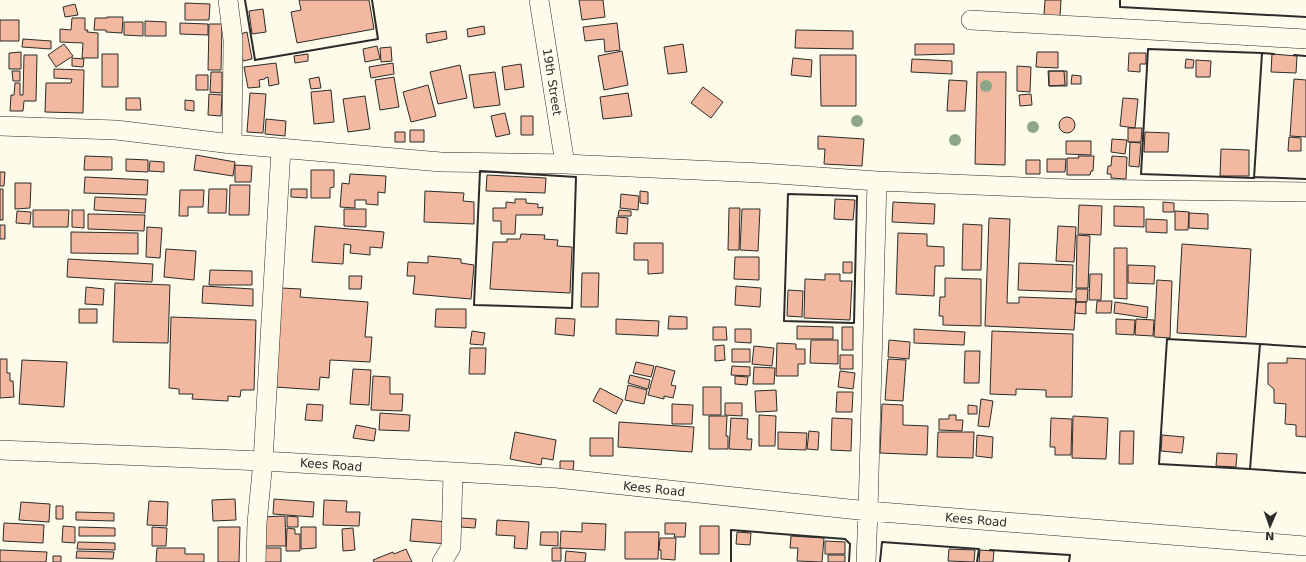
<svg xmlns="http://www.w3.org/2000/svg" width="1306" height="562" viewBox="0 0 1306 562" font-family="'DejaVu Sans',sans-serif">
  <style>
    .building { fill: #f2b8a0; stroke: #2b2b2b }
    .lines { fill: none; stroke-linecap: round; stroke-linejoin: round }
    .street-casing { stroke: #2b2b2b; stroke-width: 20 }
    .street { stroke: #fdfbea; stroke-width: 19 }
    .wall { stroke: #2b2b2b; stroke-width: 2 }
    .tree { fill: #8ea78a }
    .labels { text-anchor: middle; stroke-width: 3; stroke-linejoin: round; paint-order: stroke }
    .street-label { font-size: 12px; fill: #2b2b2b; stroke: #fdfbea }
  </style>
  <rect width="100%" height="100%" fill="#fdfbea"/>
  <path class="building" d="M299,0H369L374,29L297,43L291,12L301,10Z
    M579,0H603L605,17L582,20Z
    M1045,0H1061L1060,16L1044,15Z
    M185,3L210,4L209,20H185Z
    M75,4L78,15L65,17L63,7Z
    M263,9L266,32L252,34L249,11Z
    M107,17H123L122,33L106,32V30H94L95,18H107Z
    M72,18H85V30H88L87,32L98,33V58H82L83,43L60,42V29L71,30Z
    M0,20H19V41H0Z
    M145,21L166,22V36H145Z
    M124,22H143V36L124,35Z
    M180,23L208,24V35L180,34Z
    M617,23L620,50L605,52L604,39L585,41L583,27Z
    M209,24H222L221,70H208Z
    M484,26L485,34L468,37L467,29Z
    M796,30L853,31V49L795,48Z
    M446,31L447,39L427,43L426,34Z
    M247,32L252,59L243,61L237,35Z
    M23,39L51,41V49L22,47Z
    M64,44L73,56L56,67L48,55Z
    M683,44L687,72L668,74L664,47Z
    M915,44H954V54L915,55Z
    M377,46L380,59L365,62L363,49Z
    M391,47L392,61L381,62L380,48Z
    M622,51L628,85L604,90L598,56Z
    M21,52V69H9V53Z
    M1037,52H1058V68L1036,67Z
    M1129,53H1146V64H1140V72L1128,71Z
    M102,54H118V87H102Z
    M308,54V61L295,63L294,56Z
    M1272,54L1297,56L1296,73L1271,72Z
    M24,55H37L36,101H24L23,111H10L11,95H14L15,83H20V95H23Z
    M820,55H856V106H821Z
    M72,58L84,59L83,67L72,66Z
    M793,58L812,60L811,77L791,75Z
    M912,59L952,61V74L911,72Z
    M1186,59L1194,60L1193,68H1185Z
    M1196,60L1211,61L1210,77H1196Z
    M276,63L279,84L269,86L268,77L265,78V79L259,80L260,87L248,88L244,67Z
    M393,63L394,74L371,78L369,67Z
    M521,64L524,87L505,90L502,67Z
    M460,65L467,98L438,104L430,72Z
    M1017,66L1031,67L1030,92L1017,91Z
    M54,69L84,70L83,113L45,112L46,83H71L72,79L54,78Z
    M12,71H20V81H13Z
    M1048,71H1064L1065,85L1049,86Z
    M1049,71H1067V86H1049Z
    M211,72H222V93L210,92Z
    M495,72L500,105L474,108L469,75Z
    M977,72H1006L1005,165L975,164Z
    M196,75H208V90H196Z
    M1072,75L1081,76V84H1071Z
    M319,77L321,88L311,89L309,79Z
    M394,77L399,107L380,110L375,80Z
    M1294,79L1306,80V137L1290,136Z
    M949,80L967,81L965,111H947Z
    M428,85L436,116L411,122L403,92Z
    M703,87L723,102L711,118L691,103Z
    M331,90L334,122L314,124L311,92Z
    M250,93L266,94L263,133L247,132Z
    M628,93L632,116L603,119L600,97Z
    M209,94L222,95L221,116L208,115Z
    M1031,94L1032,105L1020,106L1019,95Z
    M365,96L370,129L348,132L343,99Z
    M126,98H140L141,110H126Z
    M1123,98L1138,99L1135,128L1120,126Z
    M185,100L194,101V111L185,110Z
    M505,113L510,134L496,137L491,116Z
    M521,116H533V135H521Z
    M1059 125a8 8 0 1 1 16 0a8 8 0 1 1-16 0Z
    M266,119L286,121L285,136L265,134Z
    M1128,128H1142L1141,142H1128Z
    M410,130H424V142H410Z
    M395,132H405V142H395Z
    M1145,132L1169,133L1168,152H1144Z
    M818,136L864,139L862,166L824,164L825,149H818Z
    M1289,137L1301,138V151H1288Z
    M1112,139L1127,140L1125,154L1111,152Z
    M1066,141H1091V155L1066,154Z
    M1130,142L1141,143L1139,167L1129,166Z
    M1221,149L1249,150V176H1220Z
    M196,155L235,162L233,176L194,170Z
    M85,156L112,157V170H84Z
    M1078,156H1094L1093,171H1091L1090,175H1067V158H1079Z
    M1112,156L1127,157L1126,179L1111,178V174H1107L1108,166H1111Z
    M126,159L148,160V172L126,171Z
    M1047,159H1066L1065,172H1047Z
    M1026,160H1040V174H1026Z
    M150,161L164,162V172L149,171Z
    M235,165L252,166L251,182H235Z
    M311,170H334V187L330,188V198H311Z
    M0,172H5L4,186H0Z
    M350,174L386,176L385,193L378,192V205L366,204V200H355V208L340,207L342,183L349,184Z
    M487,175L546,178L545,193L486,191Z
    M85,177L148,180L147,195L84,193Z
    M15,183H31L30,208L15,209Z
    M230,185H250L249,215H229Z
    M0,189H3V220H0Z
    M209,189H227L226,213H208Z
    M291,189H307V198L291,197Z
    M180,190H204L203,207H188V216H179Z
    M425,191L464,193L463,201L474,202V224L424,222Z
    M640,191L648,192V204L640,203Z
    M621,194L639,196L638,210L620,208Z
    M95,197L146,199L145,213L94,210Z
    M515,199H526V203L538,204V208L543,207L542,215H516L515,234H501V221H493V208H506V202L515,203Z
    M835,199L855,200L853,220L834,219Z
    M893,202L935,204L934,224L892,222Z
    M1163,202L1174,203V212H1163Z
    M1079,205L1102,206L1101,235L1078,234Z
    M1114,206L1144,207V227L1114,226Z
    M729,208H740L739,250H728Z
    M344,209H366V227L344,226Z
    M742,209H760L758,251L740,250Z
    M33,210H69L68,227H33Z
    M72,210H84V228L72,227Z
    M619,210L631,211V216H618Z
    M17,211L31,212L30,224L16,223Z
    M1175,211L1189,212L1188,230H1175Z
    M1189,213L1208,214V229L1189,228Z
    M88,214L145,215L144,231L88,229Z
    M617,217L628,218L627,234L616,233Z
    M989,218L1010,219L1007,303H1019V297L1076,299L1074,330L985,326Z
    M1146,219L1167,220V233L1146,232Z
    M963,224L982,225L981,270H962Z
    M0,225H5V239H0Z
    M315,226L384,232L382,248L370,247V255L350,253L351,245L344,244L343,264L312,262Z
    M1058,226L1076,227L1074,262L1056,261Z
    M147,227L162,228L160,258L146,257Z
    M71,232L138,233V254L71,253Z
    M898,233L927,234V246L944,247V266H935L934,296L896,294Z
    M521,234L545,235L544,239L558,240L557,246L572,247L570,293L490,289L493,242H507V239H520Z
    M1077,235L1090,236L1088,288H1076Z
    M634,243H663V273L648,274V260H634Z
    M1182,244L1251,249L1246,337L1177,333Z
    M1114,248H1127V299L1114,298Z
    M166,249L196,251L194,280L164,277Z
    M428,256L461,259V263L474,265L471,299L413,294L415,276H407L408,262L428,263Z
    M735,257H759V280L734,279Z
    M68,259L153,264L152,282L67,277Z
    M843,262H852V273H843Z
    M1019,263L1073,265L1072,292L1018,290Z
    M1128,265L1155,266L1154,284L1128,283Z
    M210,270L252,271V285H209Z
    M582,273H599L598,307H581Z
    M825,274H840V281H852L850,320L804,318L805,279L825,280Z
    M1090,274H1102L1101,300H1089Z
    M349,276H362L361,289H349Z
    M945,278L981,279V326L943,325V316H939L940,297H945Z
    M1157,280L1172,281L1170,338L1154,337Z
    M115,283L170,285L168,343L113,342Z
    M203,286L253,289V306L202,303Z
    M736,286L761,288L760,307L735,305Z
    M86,287L104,289L103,305L85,304Z
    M281,288L301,289L300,297L368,302L365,337H372L370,362L330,360L329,378L320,377L319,390L275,387Z
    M1076,289H1088L1087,302H1076Z
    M788,290L803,291L802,317L787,316Z
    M1097,301H1112L1111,313H1096Z
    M1076,302H1086V314L1075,313Z
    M1115,302L1148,307L1147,318L1114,313Z
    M79,309H97V323H79Z
    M436,309H466V328L435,327Z
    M669,316L687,317V329H668Z
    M171,317L256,320L254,390H241L240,397L228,396V401L192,399L193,394H179V389L169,388Z
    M556,318L575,319L574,336L555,334Z
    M616,319L659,321L658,336L616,334Z
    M1116,319L1135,320L1134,335L1116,334Z
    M1136,319L1154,320L1153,336L1135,335Z
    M797,326L833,327V339H797Z
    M713,327H726L727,340H713Z
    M842,327H853V350H842Z
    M735,329H751V343L735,342Z
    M914,329L965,332L964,345L914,343Z
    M472,331L485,333L483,345L470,344Z
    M992,331L1073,334L1072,397H1046V390L1016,389V395L990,394Z
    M811,340H838V364L810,363Z
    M889,340L910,342L909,359L888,357Z
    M777,343L796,344V349H805V364H798V376H776Z
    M724,345L725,360L715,361V346Z
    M754,346L774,348L772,366L752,364Z
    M470,348H486L485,374H469Z
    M732,349H750V362H732Z
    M965,351H980L979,383H964Z
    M840,355H853V369H840Z
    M1287,358L1306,359V437L1296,436V425L1285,424L1286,404L1274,403V389L1268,384V363H1287Z
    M0,359H7V373H10V381H13L14,397L0,398Z
    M888,359L906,360L903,401L885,400Z
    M22,360L67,362L64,407L19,404Z
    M636,362L654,366L651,377L633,373Z
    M656,366L675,371L671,385L676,386L673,398L664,396V399L648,395Z
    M732,366L750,367V376L731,375Z
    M754,367L775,368L774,384H753Z
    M353,369L371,370L369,405L350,404Z
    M840,371L855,373L853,389L838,387Z
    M630,375L650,380L648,389L628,383Z
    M373,376L390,377V394H403L402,411L371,410Z
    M735,376L748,377L747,385L735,384Z
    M628,385L647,390L644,404L625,400Z
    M703,387H721V415H703Z
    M600,388L623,400L616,414L593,401Z
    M776,390L777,411L756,412L755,391Z
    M837,392H853L852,412H836Z
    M981,399L993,401L989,427L978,426Z
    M725,403H742V416L725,415Z
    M307,404L323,405L322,421L305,420Z
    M672,404L693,405L692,424H672Z
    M882,404L903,405V425L928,426L927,455L880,453Z
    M968,405L977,406V414H968Z
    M380,413L410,415L409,431L379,430Z
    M759,415L776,416L775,446H759Z
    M949,415H956V420H963L962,431L939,430V419H949Z
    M709,416H727L726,436H728V449H709Z
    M1073,416L1108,418L1106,459L1072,458Z
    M731,418L748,419L747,439H752L751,450L729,449Z
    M832,418L852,419L851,451L831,450Z
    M1051,418L1072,419L1071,455H1055V447H1050Z
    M619,422L694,427L692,452L618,447Z
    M356,425L376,429L374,441L353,438Z
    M809,431L819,432L818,450L807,449Z
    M1120,431H1134L1133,464H1119Z
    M515,432L556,440L553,460L542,458L541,465L510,459Z
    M778,432L807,433L806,450L778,449Z
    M938,432H974L973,458L937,457Z
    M977,435L993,437L992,458L976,456Z
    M1162,435L1184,437L1182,453L1161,451Z
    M590,438H613V456H590Z
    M1217,453L1237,454L1236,467L1216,466Z
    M560,461H574L573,471H560Z
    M235,499L236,520L213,521L212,500Z
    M274,499L314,502L313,517L273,514Z
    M324,500L347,501L346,512H360L359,526L323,525Z
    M149,501L168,502L167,526L147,525Z
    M21,502L50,504L49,522L19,520Z
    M56,506H63V519H56Z
    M76,512L114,513V521L76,520Z
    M285,516L286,546H260V517Z
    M287,516L298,517V527H287Z
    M461,518L476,519L475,528L461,527Z
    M412,519L449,522L448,544L410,541Z
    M497,520L529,522L527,549L514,548L515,536L496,535Z
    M4,523L44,525L43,543L3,541Z
    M582,523L606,524L605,550L560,548L561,531L582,532Z
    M665,523H686L685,537H674L675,534H665Z
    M63,526L75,527V543L62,542Z
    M700,526H719V554H700Z
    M79,527L115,528V536H79Z
    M152,527L167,528L166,546H152Z
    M218,527H240L239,562H218Z
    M301,527H316V548L301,549Z
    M287,528L295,529V534H300V551H286Z
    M353,528L355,550L343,551L342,529Z
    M541,532H558V546L540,545Z
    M625,532H659L658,559H625Z
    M737,532L751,533L750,545L736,544Z
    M791,536L824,538L822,562L797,561L798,548H790Z
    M660,538H676L675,560L661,559V550H659Z
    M825,541L845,542V554H825Z
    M78,542L115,543V550L77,549Z
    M157,548H185V554H204V562H156Z
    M259,548H281V562H260Z
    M552,548H561V561H552Z
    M406,549L412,562H374L373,560L393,552L394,554Z
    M949,549L975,550L974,562L948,561Z
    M0,550L47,552L46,562H0Z
    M980,550L994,551L993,562H979Z
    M77,551L114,552L113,559L76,558Z
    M566,551L586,553L585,562H565Z
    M828,555H845V562H828Z
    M53,556H61V562H53Z"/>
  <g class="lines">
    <defs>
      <path id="street" d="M228,0L233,40L232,144
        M539,0L565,164
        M971,20L1306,39
        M0,126L116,130L232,144L441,162L565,164L761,173L877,181L1070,189L1306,192
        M0,450L263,461L556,478L868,511L1306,546
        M256,562L257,523L263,461L281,149
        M442,562L451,547L453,472
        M866,562L868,511L877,181"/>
    </defs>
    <use href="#street" class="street-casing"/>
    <use href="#street" class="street"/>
    <path class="wall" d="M245,0L255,60L378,39L372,0
      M1120,0V7L1306,17
      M1148,49L1262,53L1254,178L1141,174Z
      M1262,55V53L1274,54
      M1294,55L1306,56
      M480,171L576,177L572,308L474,305Z
      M1254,177L1306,179
      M788,194L857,196L854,323L784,321Z
      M1167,339L1260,344L1250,469L1159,464Z
      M1260,345V344L1306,347
      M1250,469L1306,473
      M990,550L1070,555L1069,562
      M731,562V530L845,539L850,544L849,562
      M880,562L882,542L979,549L977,562"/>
  </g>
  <g class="tree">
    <circle cx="986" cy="86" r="6"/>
    <circle cx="857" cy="121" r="6"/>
    <circle cx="1033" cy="127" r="6"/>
    <circle cx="955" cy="140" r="6"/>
  </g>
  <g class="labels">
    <g class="street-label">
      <text transform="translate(552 82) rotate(81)" y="4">19th Street</text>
      <text transform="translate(331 465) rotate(4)" y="4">Kees Road</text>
      <text transform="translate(654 489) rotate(6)" y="4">Kees Road</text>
      <text transform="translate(976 520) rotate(5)" y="4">Kees Road</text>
    </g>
  </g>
  <g transform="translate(1270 526) rotate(182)" stroke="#fdfbea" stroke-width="3" paint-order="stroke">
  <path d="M0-3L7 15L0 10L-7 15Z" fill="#2b2b2b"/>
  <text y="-6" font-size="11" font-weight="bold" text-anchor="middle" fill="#2b2b2b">N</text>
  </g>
</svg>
